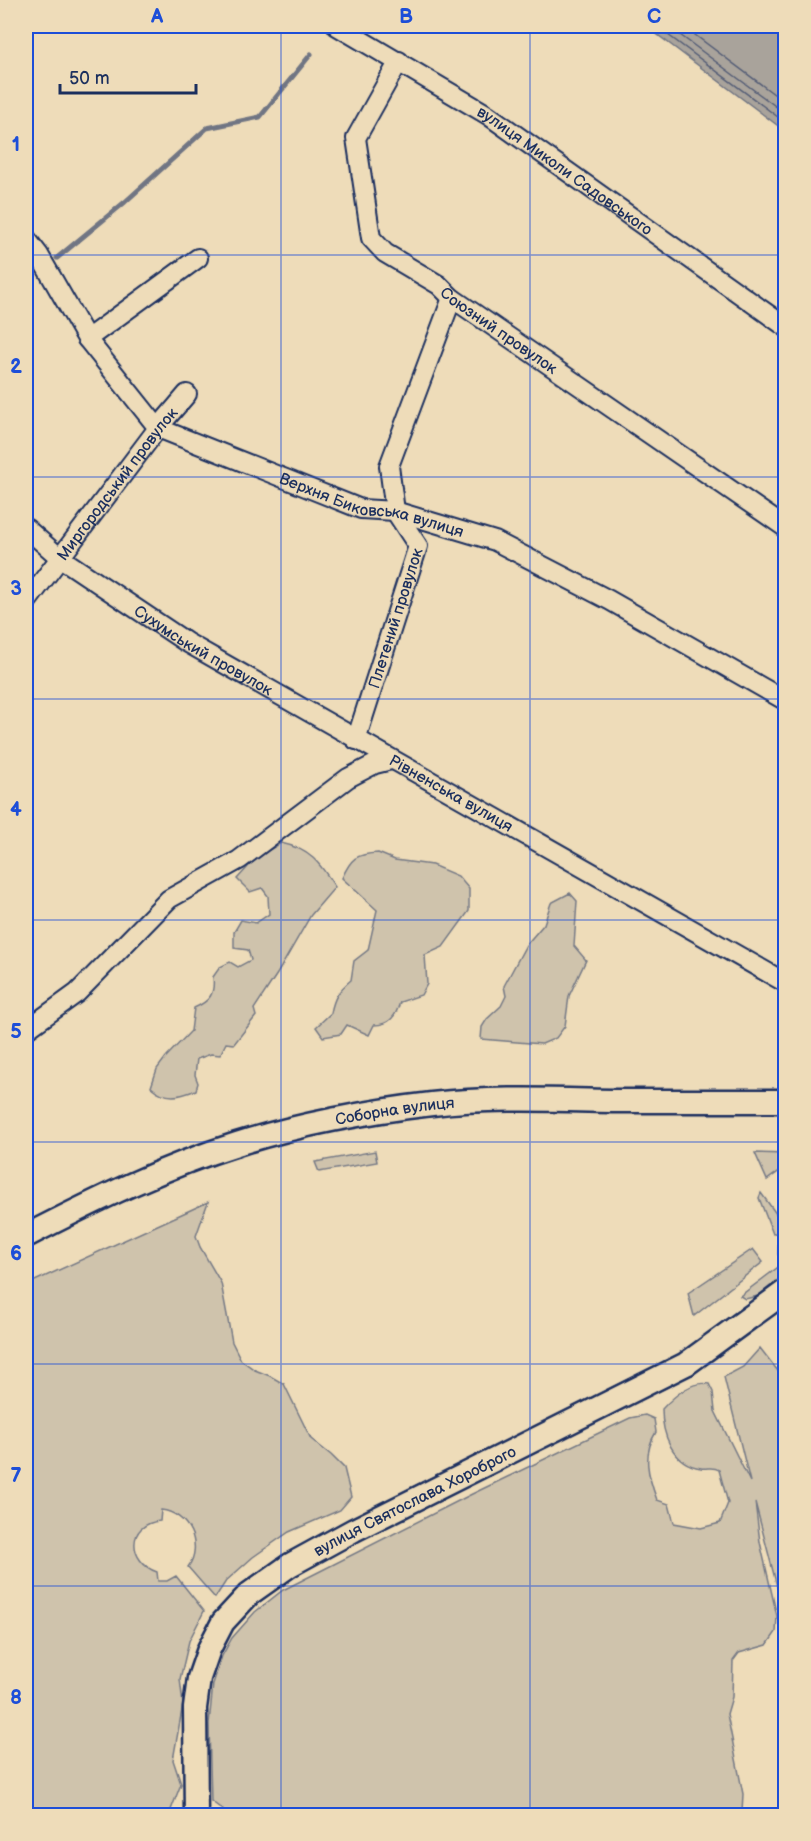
<svg xmlns="http://www.w3.org/2000/svg" width="811" height="1841" viewBox="0 0 811 1841" font-family="'Balsamiq Sans',sans-serif">
  <style>
    .green { fill: #cfc3ac; stroke: #757985; stroke-width: 1.5 }
    .water { fill: #a9a39b; stroke: #707583; stroke-width: 1.5 }
    .lines { fill: none; stroke-linecap: round; stroke-linejoin: round }
    .shore { stroke: #545d76; stroke-width: 1.5 }
    .stream { stroke: #707583; stroke-width: 5 }
    .minor-casing { stroke: #1b2f5e; stroke-width: 22 }
    .major-casing { stroke: #1b2f5e; stroke-width: 27 }
    .minor { stroke: #eedcb9; stroke-width: 18 }
    .major { stroke: #eedcb9; stroke-width: 22 }
    .grid { fill: none; stroke: #1d4ed8; stroke-width: 1.5; stroke-opacity: 0.55 }
    .labels { text-anchor: middle; stroke-width: 4.5; stroke-linejoin: round; paint-order: stroke }
    .street-label { font-size: 16px; fill: #1b2f5e; stroke: #eedcb9 }
    .neatline { fill: none; stroke: #1d4ed8; stroke-width: 2 }
    .grid-label { font-size: 20px; text-anchor: middle; font-weight: bold; fill: #1d4ed8 }
  </style>
  <rect width="100%" height="100%" fill="#eedcb9"/>
  <filter id="ink" filterUnits="userSpaceOnUse"><feTurbulence type="fractalNoise" baseFrequency=".0167" numOctaves="2"/><feDisplacementMap in="SourceGraphic" scale="12" xChannelSelector="R" yChannelSelector="G"/><feConvolveMatrix kernelMatrix="1 2 1 2 8 2 1 2 1" color-interpolation-filters="sRGB"/></filter>
  <g filter="url(#ink)">
    <path class="green" d="M281,843C310,849 320,863 335,887L311,915L277,974L254,1009L256,1016L234,1044L226,1043L220,1055L211,1054L197,1059L195,1075L198,1083L196,1090C179,1097 166,1100 151,1087L157,1069L166,1057L191,1031L194,1008C210,1001 215,994 213,977L220,967L230,962L238,967L251,960L248,950L234,948V932L241,920L256,923L269,914L268,896L262,888L250,892L237,879L257,857Z
      M378,853L395,860L432,865L458,876L469,889V911L443,947L425,955L427,984L421,995L400,1002C396,1016 390,1025 374,1025L369,1035L347,1025L341,1034L323,1037L316,1027L331,1013C334,997 339,990 351,980L354,961L368,950L377,910L342,878C351,858 356,854 378,853Z
      M570,893L577,901L574,946L586,960L569,996L565,1026L556,1038L542,1044L481,1039L482,1027L487,1019L501,1006L506,996L504,986L526,945L544,924L551,903Z
      M375,1151L377,1162L319,1172L315,1162Z
      M755,1153L785,1154V1167L767,1180Z
      M761,1193L785,1226V1251L778,1254L779,1231L773,1234L759,1198Z
      M208,1202L196,1236L200,1247L221,1283L232,1342L241,1360L255,1370L270,1376L284,1384L311,1439L331,1455L344,1468L351,1497L340,1510L289,1532L253,1557L226,1581L215,1598L188,1567C204,1545 188,1513 161,1510L160,1521C126,1524 128,1562 157,1572L158,1581H167L176,1576L204,1611L189,1641L180,1679L183,1704L173,1760L181,1784L169,1815H26V1285Z
      M753,1249L763,1262L694,1316L688,1293Z
      M785,1262V1274L758,1296L745,1299L740,1296Z
      M760,1348L785,1380V1458L780,1463L786,1470V1621L755,1502L760,1542L777,1616L776,1632L767,1645L739,1653L733,1661L732,1697L727,1714L743,1794L742,1811L745,1815H223V1810L211,1801L209,1724L213,1684L222,1656L232,1638L255,1612L283,1590L472,1494L630,1418L645,1415L654,1419L656,1432C642,1455 648,1476 657,1500L669,1504L674,1523L701,1528L720,1523L728,1503L719,1470C713,1466 708,1469 701,1468C672,1464 662,1434 662,1409C674,1396 692,1380 709,1384L713,1392L715,1411L750,1482L724,1377L743,1367Z"/>
    <path class="water" d="M646,26H785V131Z"/>
    <g class="lines">
      <path class="shore" d="M656,26L786,123
        M668,26L786,114
        M683,26L786,103"/>
      <path class="stream" d="M57,258L125,202L207,128L260,117L311,54
        M26,285L34,277"/>
      <defs>
        <g id="minor">
          <path id="s1" d="M337,26L488,115L786,327"/>
          <path id="s2" d="M399,61L356,138L371,238L385,253L439,285L452,298L786,528"/>
          <path id="s3" d="M26,238L39,255L87,339L158,428L361,509L395,511L495,541L609,600L786,701"/>
          <path d="M87,339L198,258"/>
          <path id="s4" d="M26,528L59,557L186,642L786,983"/>
          <path id="s5" d="M26,603L158,428L187,394"/>
          <path id="s6" d="M356,740L418,546L395,511L389,466L452,298"/>
          <path d="M26,1030L77,993L169,899L239,860L348,778L375,764L391,760"/>
        </g>
        <g id="major">
          <path id="s7" d="M26,1236C94,1201 163,1167 237,1144C296,1125 371,1111 432,1104C493,1097 557,1100 618,1101C674,1101 730,1101 786,1101"/>
          <path id="s8" d="M196,1816L195,1708L199,1678L209,1649L223,1622L249,1594L290,1565L354,1530L686,1364L786,1291"/>
        </g>
      </defs>
      <use href="#minor" class="minor-casing"/>
      <use href="#major" class="major-casing"/>
      <use href="#minor" class="minor"/>
      <use href="#major" class="major"/>
    </g>
  </g>
  <path class="grid" d="M281,26V1816M530,26V1816M26,255H786M26,477H786M26,699H786M26,920H786M26,1142H786M26,1364H786M26,1586H786"/>
  <g class="labels">
    <g class="street-label">
      <text dy="6" stroke="none"><textPath href="#s1" startOffset="270">вулиця Миколи Садовського</textPath></text>
      <text dy="6" stroke="none"><textPath href="#s2" startOffset="348">Союзний провулок</textPath></text>
      <text dy="6" stroke="none"><textPath href="#s5" startOffset="150">Миргородський провулок</textPath></text>
      <text dy="6" stroke="none"><textPath href="#s3" startOffset="460">Верхня Биковська вулиця</textPath></text>
      <text dy="6" stroke="none"><textPath href="#s6" startOffset="128">Плетений провулок</textPath></text>
      <text dy="6" stroke="none"><textPath href="#s4" startOffset="216">Сухумський провулок</textPath></text>
      <text dy="6" stroke="none"><textPath href="#s4" startOffset="502">Рівненська вулиця</textPath></text>
      <text dy="6" stroke="none"><textPath href="#s7" startOffset="392">Соборна вулиця</textPath></text>
      <text dy="6" stroke="none"><textPath href="#s8" startOffset="428">вулиця Святослава Хороброго</textPath></text>
    </g>
  </g>
  <rect width="811" height="1841" fill="none" stroke="#eedcb9" stroke-width="66"/>
  <path d="M60 84v9h136v-9" fill="none" stroke="#1b2f5e" stroke-width="3"/>
  <text x="69" y="84" font-size="18" fill="#1b2f5e" stroke="#eedcb9" stroke-width="4.5" paint-order="stroke">50 m</text>
  <rect x="33" y="33" width="745" height="1775" class="neatline"/>
  <g class="grid-label">
    <text x="157" y="23">A</text>
    <text x="406" y="23">B</text>
    <text x="654" y="23">C</text>
    <text x="16" y="151">1</text>
    <text x="16" y="373">2</text>
    <text x="16" y="595">3</text>
    <text x="16" y="816">4</text>
    <text x="16" y="1038">5</text>
    <text x="16" y="1260">6</text>
    <text x="16" y="1482">7</text>
    <text x="16" y="1704">8</text>
  </g>
</svg>
